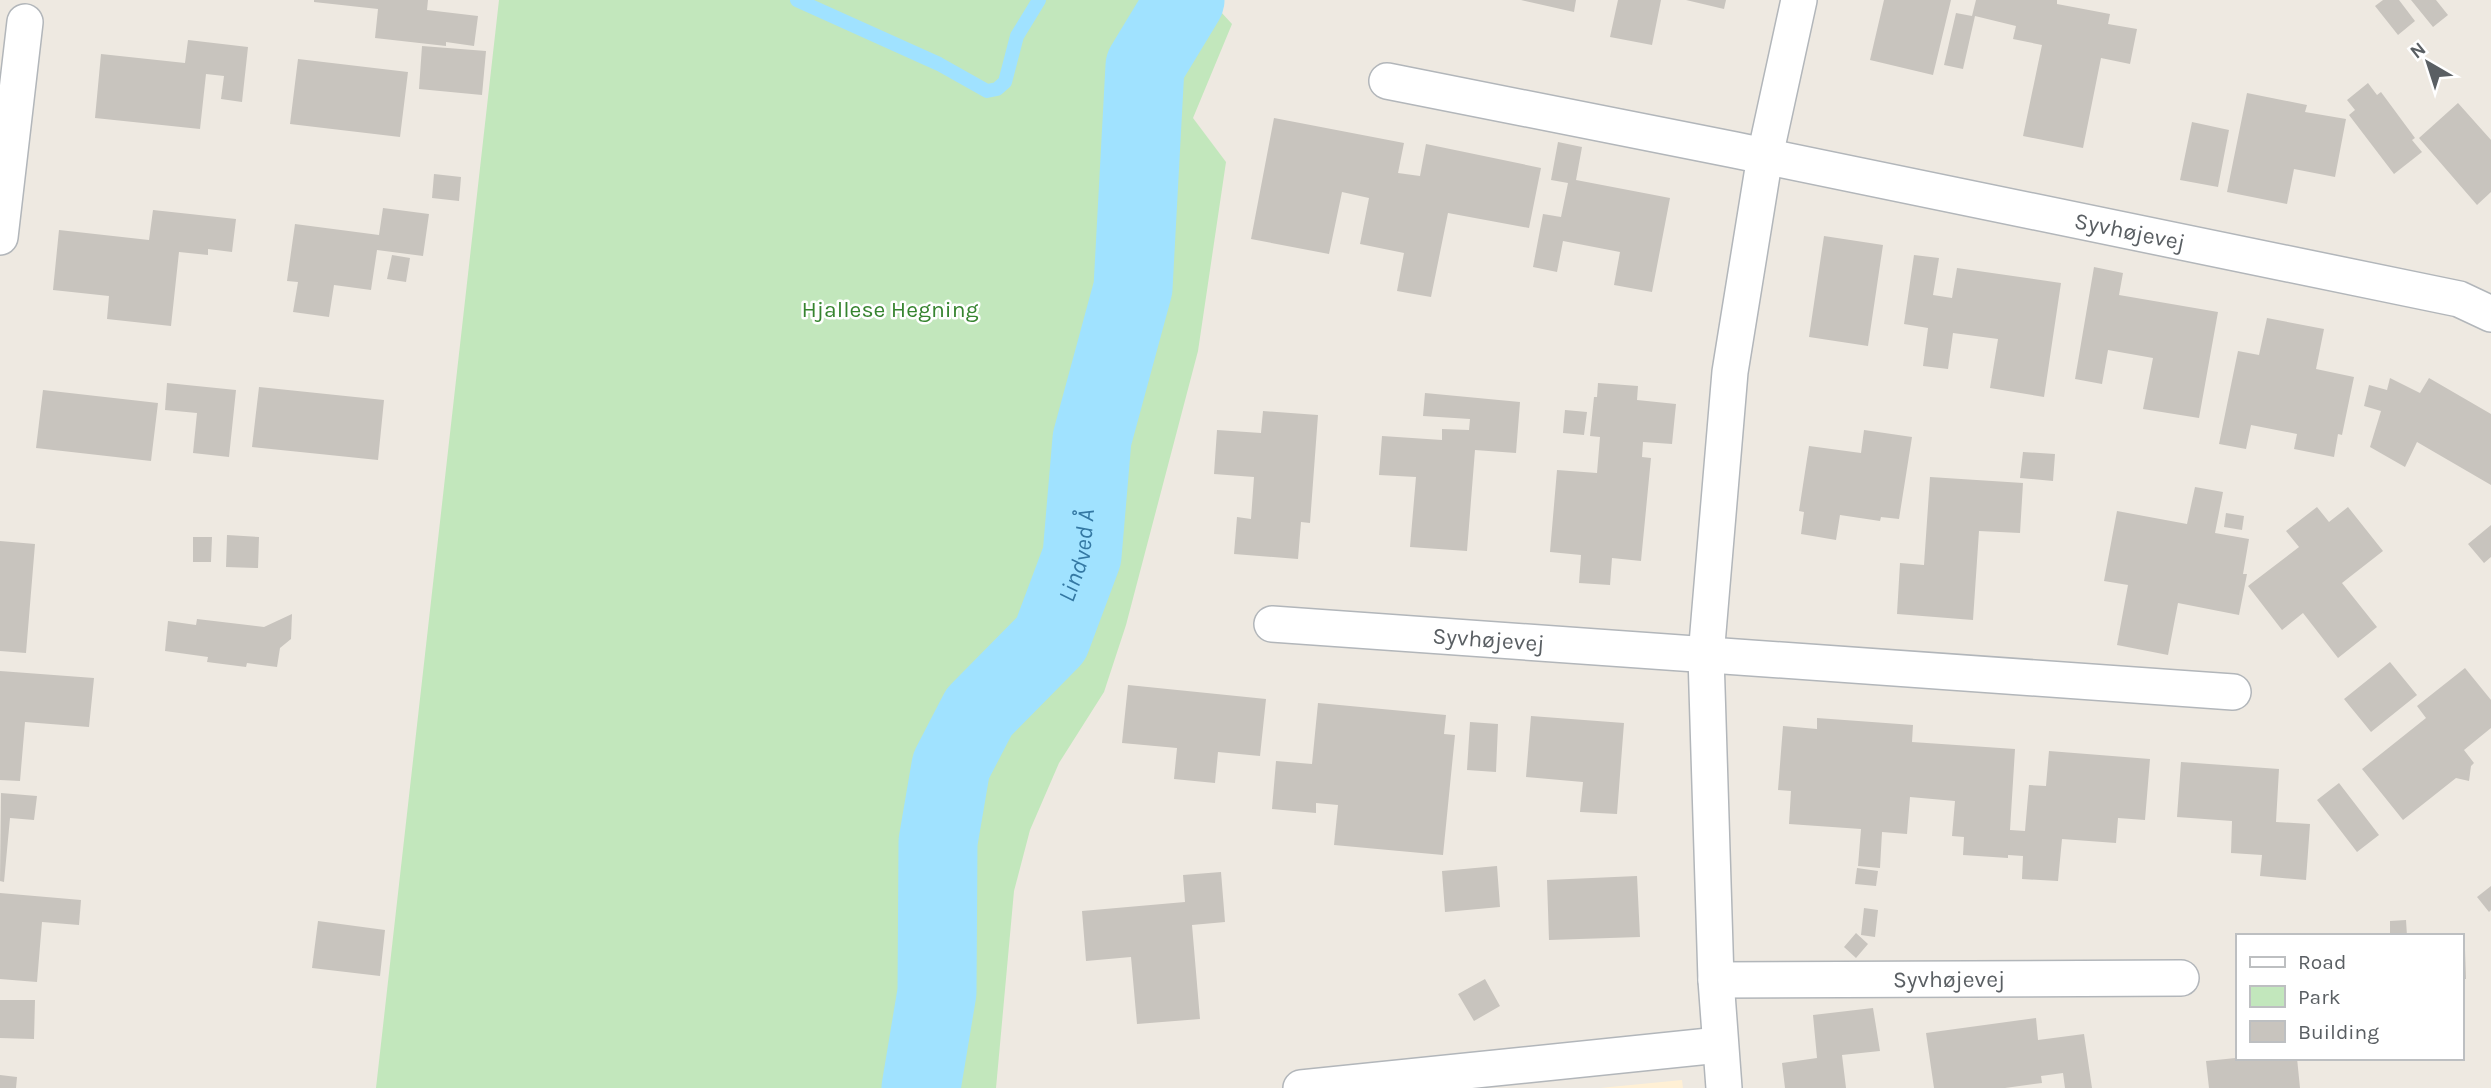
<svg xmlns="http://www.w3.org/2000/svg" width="2491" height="1088" viewBox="0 0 2491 1088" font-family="Karla,sans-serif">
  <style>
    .commercial { fill: #fff0d5 }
    .green { fill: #c2e7bc }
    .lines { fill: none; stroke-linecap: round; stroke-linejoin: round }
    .stream { stroke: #a0e2ff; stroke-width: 14 }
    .river { stroke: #a0e2ff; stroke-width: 79 }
    .building { fill: #c8c4be }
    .minor-casing { stroke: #b2b6ba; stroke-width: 38 }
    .minor { stroke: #fff; stroke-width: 35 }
    .labels { text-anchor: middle; stroke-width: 5; stroke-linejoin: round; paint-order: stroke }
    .street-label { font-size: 23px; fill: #5a5f63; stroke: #fff }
    .park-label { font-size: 23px; fill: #378430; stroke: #fff }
    .water-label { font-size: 24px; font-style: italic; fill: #3478a3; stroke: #fff }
  </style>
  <rect width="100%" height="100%" fill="#eee9e1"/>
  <path class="commercial" d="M1682,1080L1683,1088H1600Z"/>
  <path class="green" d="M499,0H1210L1232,24L1193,118L1226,162L1198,351L1126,625L1104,692L1059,763L1030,830L1014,891L996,1088H376Z"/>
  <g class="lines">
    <path class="stream" d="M797,0L939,64L987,91L997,89L1005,82L1017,36L1039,0"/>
    <path class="river" id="s1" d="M921,1088L937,992L938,842L951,766L979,712L1051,639L1082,556L1092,439L1133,288L1145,66L1185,0"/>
  </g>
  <path class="building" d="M314,0H428L427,10L478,16L474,46L446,42V46L375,38L378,9L314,2Z
    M1521,0H1576L1574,12Z
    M1618,0H1661L1652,45L1610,37Z
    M1686,0H1726L1724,9Z
    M1884,0H1951L1933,75L1870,60Z
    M1976,0H2057V4L2110,14L2108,24L2137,29L2130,64L2101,58L2083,148L2023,136L2042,45L2013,39L2016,26L1975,16L1963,69L1944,65L1956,13L1972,16Z
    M2383,0H2399L2415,21L2398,35L2375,6Z
    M2411,0H2436L2448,15L2433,27Z
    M188,40L248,47L242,102L221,99L224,76L206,74L200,129L95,118L101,54L185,63Z
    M422,46L486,51L482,95L419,89Z
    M298,59L408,72L400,137L290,124Z
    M2368,83L2377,95L2381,92L2415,138L2412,140L2422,152L2394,174L2349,115L2355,110L2347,100Z
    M2247,93L2307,105L2305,112L2346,119L2335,177L2294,169L2287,204L2227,192Z
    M2458,103L2491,140V192L2477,205L2419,138Z
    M1274,118L1404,143L1398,173L1420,176L1426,144L1541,168L1529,228L1448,213L1431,297L1397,291L1404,253L1360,244L1369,198L1342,192L1329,254L1251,239Z
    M2192,122L2229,130L2218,187L2180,180Z
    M1558,142L1582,147L1576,180L1670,198L1652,292L1614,285L1620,252L1563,241L1557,272L1533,267L1543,214L1561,217L1568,183L1551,180Z
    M434,174L461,177L459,201L432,198Z
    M383,208L429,214L423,256L377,250L371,290L334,285L329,317L293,312L298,282L287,281L295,224L379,235Z
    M153,210L236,219L232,252L208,249V255L179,252L171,326L107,319L109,296L53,290L59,230L149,240Z
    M1824,236L1883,245L1868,346L1809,337Z
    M392,255L410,258L406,282L387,279Z
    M1914,255L1939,258L1933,295L1952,298L1957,268L2061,283L2044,397L1990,388L1998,339L1953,333L1948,369L1923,366L1928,328L1904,324Z
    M2094,267L2123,273L2119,295L2218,312L2199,418L2143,409L2153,358L2108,350L2102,384L2075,379Z
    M2267,318L2324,329L2316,369L2354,377L2342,435L2338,434L2334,457L2294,449L2297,434L2251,425L2246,449L2219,444L2238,351L2259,355Z
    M2390,378L2420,393L2429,378L2491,414V485L2417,442L2405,467L2370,447L2381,411L2364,406L2369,385L2387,390Z
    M167,383L236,390L229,457L193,453L197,413L165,410Z
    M1598,383L1638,386L1637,400L1676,404L1672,444L1643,442L1642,457L1651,458L1641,561L1612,558L1610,585L1579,583L1581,555L1550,552L1557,470L1597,473L1600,437L1590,436L1594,397H1597Z
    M259,387L384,400L378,460L252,447Z
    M43,390L158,403L151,461L36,448Z
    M1425,393L1520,402L1516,453L1475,450L1467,551L1410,547L1416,477L1379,475L1382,436L1442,440V429L1469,430L1470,419L1423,416Z
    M1565,410L1587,412L1584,435L1563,433Z
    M1263,411L1318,415L1310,523L1301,522L1298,559L1234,554L1237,517L1251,519L1254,477L1214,474L1217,430L1261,433Z
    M1864,430L1912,437L1899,519L1881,517L1880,521L1840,515L1836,540L1801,534L1804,512L1799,511L1809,446L1861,453Z
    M2023,452L2055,454L2053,481L2020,478Z
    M1930,477L2023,483L2020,533L1979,531L1973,620L1897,614L1900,563L1924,565Z
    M2195,487L2223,492L2215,533L2249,539L2243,574H2247L2239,615L2178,603L2168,655L2117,645L2128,585L2104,581L2117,511L2187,524Z
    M2317,507L2329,522L2348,507L2383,551L2342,583L2377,627L2338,658L2303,613L2282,630L2248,586L2299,547L2286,531Z
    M2226,513L2244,516L2242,530L2224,527Z
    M2491,525V557L2484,563L2468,544Z
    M227,535L259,537L258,568L226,567Z
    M193,537H212L211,562H193Z
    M0,541L35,544L26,653L0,651Z
    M292,614L291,639L280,648L277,667L247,663L246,667L207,662L208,657L165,651L168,621L196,625L197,619L264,627Z
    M2390,662L2417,695L2371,732L2344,699Z
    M2465,668L2491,700V728L2464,750L2474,763L2471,766L2469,781L2456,778L2403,820L2362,769L2426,718L2417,706Z
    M0,671L94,678L89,727L25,722L20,781L0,780Z
    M1128,685L1266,699L1260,756L1218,752L1215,783L1174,779L1177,748L1122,743Z
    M1318,703L1446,715L1444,734L1455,735L1443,855L1334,845L1338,805L1316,803V813L1272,809L1276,761L1312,764Z
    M1531,716L1624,723L1617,814L1580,812L1583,782L1526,777Z
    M1817,718L1913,725L1912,742L2015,749L2010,830L2025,831L2029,785L2046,786L2049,751L2150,759L2145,820L2118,818L2116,843L2062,839L2058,881L2022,879L2023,856L2008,855V858L1963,855L1964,837L1952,836L1955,801L1910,797L1907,834L1882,832L1880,868L1858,866L1861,829L1789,824L1791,791L1778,790L1783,726L1817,729Z
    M1470,722L1498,724L1496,772L1467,770Z
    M2181,762L2279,769L2276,822L2310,824L2306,880L2260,876L2262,855L2231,853L2232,821L2177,817Z
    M2339,783L2379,835L2357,852L2317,800Z
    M1,793L37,796L34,820L10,818L4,882L0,881Z
    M1497,866L1500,907L1445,912L1442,871Z
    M1857,868L1878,871L1876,886L1855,884Z
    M1221,872L1225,922L1192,925L1200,1019L1137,1024L1131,957L1086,961L1082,911L1185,902L1183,875Z
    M1637,876L1640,937L1549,940L1547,880Z
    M2491,886V910L2489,912L2477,897Z
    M0,893L81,900L79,925L42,922L37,982L0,979Z
    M1864,908L1878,910L1875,937L1861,935Z
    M2406,920L2407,936H2390V921Z
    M318,921L385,930L380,976L312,968Z
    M1856,933L1868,944L1856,958L1844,947Z
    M2461,950H2465L2466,979H2461Z
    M1485,979L1500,1006L1474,1021L1458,994Z
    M0,1000H35L34,1039L0,1038Z
    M1873,1008L1880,1051L1842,1055L1846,1088H1785L1782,1063L1817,1058L1813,1015Z
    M2036,1018L2038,1040L2084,1034L2092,1088H2065L2063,1073L2041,1076L2042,1083L2005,1088H1934L1926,1033Z
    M2236,1058H2297L2300,1088H2209L2206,1061Z
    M0,1075L17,1077L16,1088H0Z"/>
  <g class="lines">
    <defs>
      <g id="minor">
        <path id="s2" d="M1387,81L1735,150L2459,299L2491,314"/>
        <path d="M0,237L25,22"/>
        <path id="s3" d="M1272,624L2233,692"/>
        <path id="s4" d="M1716,980L2181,978"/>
        <path d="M1301,1088L1719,1045"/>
        <path d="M1724,1088L1716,980L1706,656L1730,372L1765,156L1799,0"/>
      </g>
    </defs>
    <use href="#minor" class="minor-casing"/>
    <use href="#minor" class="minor"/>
  </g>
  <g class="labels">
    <g class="street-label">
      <text dy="8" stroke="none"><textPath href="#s2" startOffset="758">Syvhøjevej</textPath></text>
      <text dy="8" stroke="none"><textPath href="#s3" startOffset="217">Syvhøjevej</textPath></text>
      <text dy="8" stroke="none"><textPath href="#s4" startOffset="233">Syvhøjevej</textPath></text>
    </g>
    <g class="park-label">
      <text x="890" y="317">Hjallese Hegning</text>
    </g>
    <g class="water-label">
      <text dy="8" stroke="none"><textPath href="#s1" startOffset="576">Lindved Å</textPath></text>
    </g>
  </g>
  <rect x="2236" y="934" width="228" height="126" fill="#ffffff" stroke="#bdbfc1" stroke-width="2"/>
  <rect x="2250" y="957" width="35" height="10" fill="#ffffff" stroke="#bdbfc1" stroke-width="2"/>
  <text x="2298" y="969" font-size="21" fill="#5a5f63">Road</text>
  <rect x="2250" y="986" width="35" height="21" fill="#c2e7bc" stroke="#bdbfc1" stroke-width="2"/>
  <text x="2298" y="1004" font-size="21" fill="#5a5f63">Park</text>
  <rect x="2250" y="1021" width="35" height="21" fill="#c8c4be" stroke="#bdbfc1" stroke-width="2"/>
  <text x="2298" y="1039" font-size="21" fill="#5a5f63">Building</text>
  <g transform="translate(2428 63) rotate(321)" stroke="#ffffff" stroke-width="5" paint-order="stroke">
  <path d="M0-5L12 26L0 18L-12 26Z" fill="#5a5f63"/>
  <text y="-10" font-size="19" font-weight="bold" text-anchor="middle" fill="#5a5f63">N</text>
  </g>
</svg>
